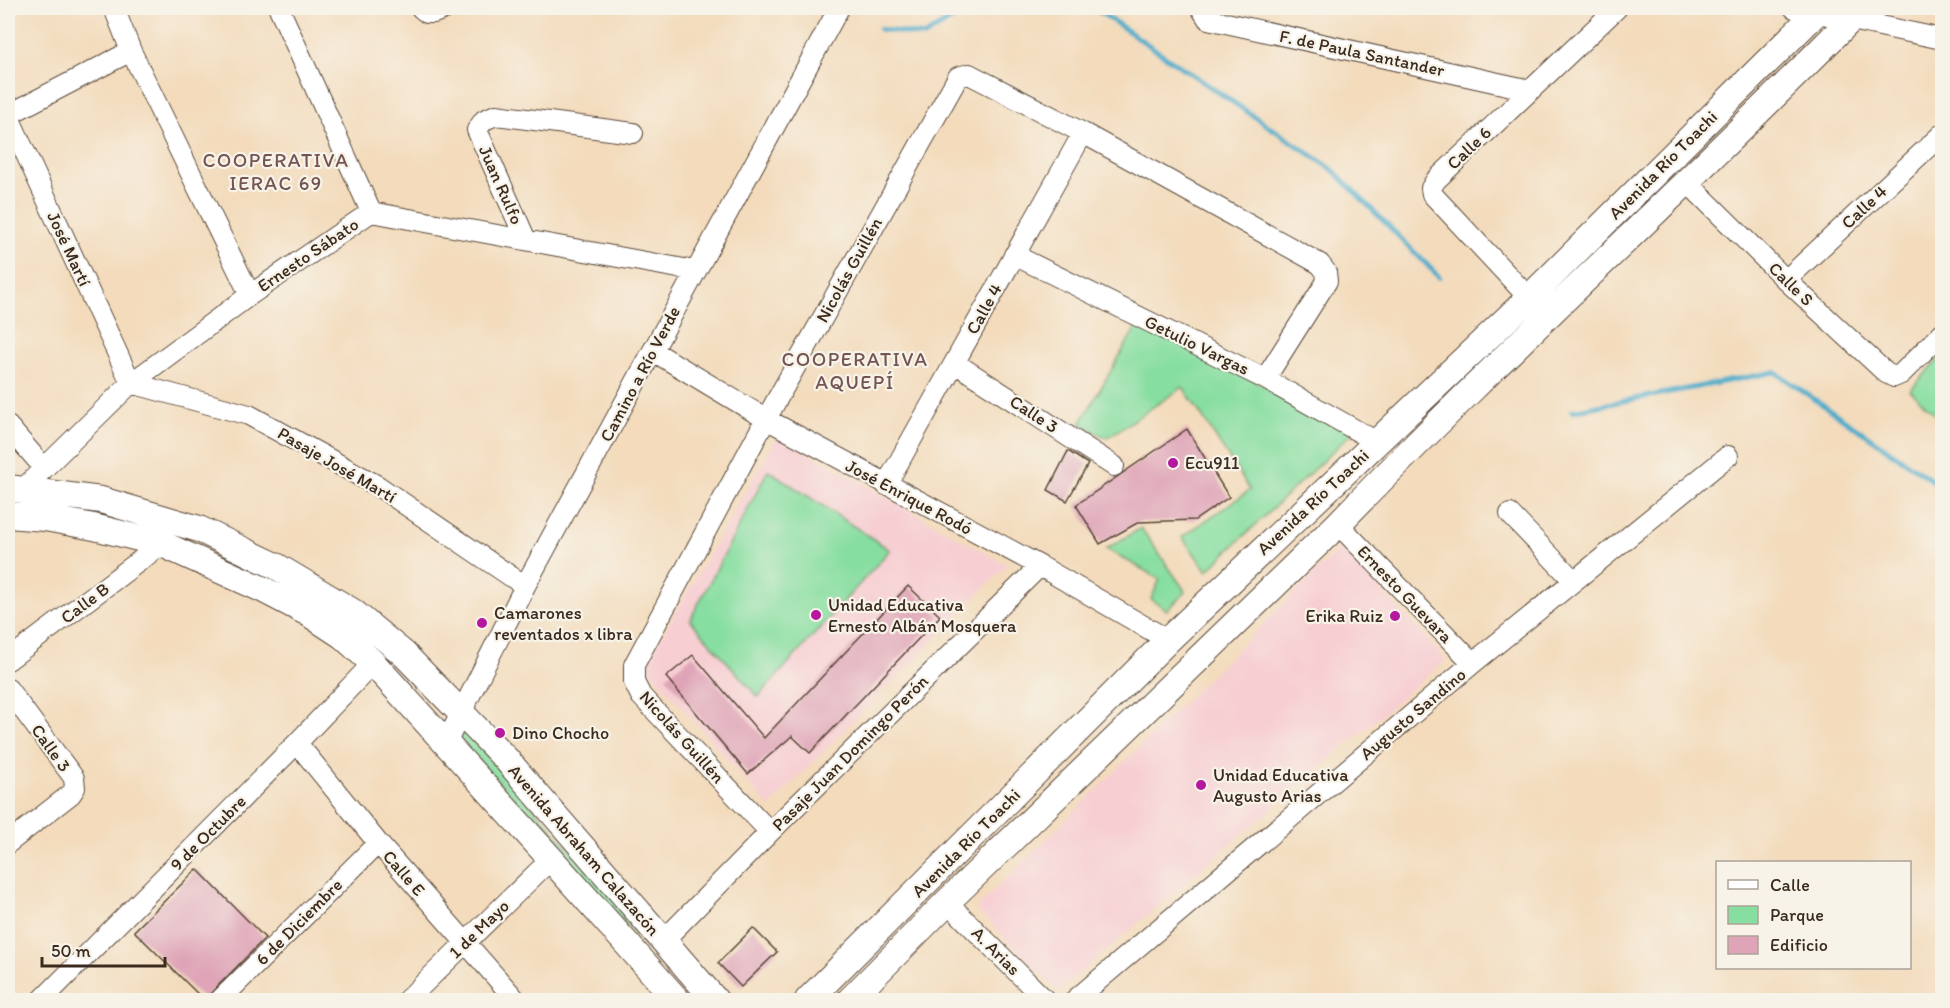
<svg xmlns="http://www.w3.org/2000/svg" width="1950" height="1008" viewBox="0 0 1950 1008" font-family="Itim,sans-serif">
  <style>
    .built { fill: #f7cfd3 }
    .green { fill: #87dea1; stroke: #618460; stroke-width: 1.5 }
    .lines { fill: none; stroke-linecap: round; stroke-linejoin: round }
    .stream { stroke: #4babca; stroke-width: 5 }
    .building { fill: #dfa4b7 }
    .minor-casing { stroke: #574536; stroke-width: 22 }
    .major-casing { stroke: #574536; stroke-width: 28 }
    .minor { stroke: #fff; stroke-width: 20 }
    .major { stroke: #fff; stroke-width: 26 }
    .poi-dot { fill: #b5179e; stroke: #f7f3e8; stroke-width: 2 }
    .labels { text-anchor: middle; stroke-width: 4.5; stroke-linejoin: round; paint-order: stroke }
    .street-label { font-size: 18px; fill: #3b2a1e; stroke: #f7f3e8 }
    .poi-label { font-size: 18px; fill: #3b2a1e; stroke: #f7f3e8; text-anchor: start }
    .neighbourhood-label { font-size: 20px; letter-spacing: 1.5px; fill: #745554; stroke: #f7f3e8 }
  </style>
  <rect width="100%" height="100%" fill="#f7f3e8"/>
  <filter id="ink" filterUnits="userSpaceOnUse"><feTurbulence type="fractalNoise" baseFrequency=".0167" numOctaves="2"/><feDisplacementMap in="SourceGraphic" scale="12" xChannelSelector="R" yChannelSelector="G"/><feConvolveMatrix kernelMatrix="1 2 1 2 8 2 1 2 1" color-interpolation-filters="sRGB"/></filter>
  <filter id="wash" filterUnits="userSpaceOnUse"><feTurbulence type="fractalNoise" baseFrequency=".008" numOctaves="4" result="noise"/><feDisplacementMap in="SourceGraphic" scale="24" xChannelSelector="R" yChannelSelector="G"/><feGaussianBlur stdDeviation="1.35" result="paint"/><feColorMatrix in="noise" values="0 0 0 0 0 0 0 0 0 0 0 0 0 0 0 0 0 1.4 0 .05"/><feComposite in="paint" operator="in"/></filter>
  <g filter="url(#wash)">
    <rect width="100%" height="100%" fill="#f3dbbc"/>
    <path class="built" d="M778,436L1007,565L769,807L645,665Z
      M1341,547L1446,660L1058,991L976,909Z"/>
    <path class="green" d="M1138,324L1355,430L1207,571L1182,537L1250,490L1183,387L1107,438L1080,424Z
      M1942,356V421L1910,390Z
      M768,470L890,550L758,697L690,620Z
      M1141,528L1186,592L1167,610L1151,599L1160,579L1106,549Z
      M465,730L703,1000H693L551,839L458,738Z"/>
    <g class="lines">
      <path class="stream" d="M1094,8L1332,169L1439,277
        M880,29L924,36L970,8
        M1572,411L1775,372L1942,487"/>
    </g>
    <g id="blocks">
      <path class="building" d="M1187,429L1229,497L1195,520L1139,522L1100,544L1076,505Z
        M1068,451L1088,464L1067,501L1048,490Z
        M908,586L940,616L810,753L792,736L748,774L666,677L693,655L764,738Z
        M197,869L265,938L204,1000L134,931Z
        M753,928L777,952L741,987L718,963Z"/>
    </g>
  </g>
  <g filter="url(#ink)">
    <use href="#blocks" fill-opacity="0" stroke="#574536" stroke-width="1.5"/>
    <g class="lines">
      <defs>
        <path id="minor" d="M114,8L131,51L250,295
          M279,8L371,212
          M421,8L427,13H434L447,8
          M1201,8L1208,19L1530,90
          M1794,8L1942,39
          M8,115L131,383L249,415L378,486L525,586
          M8,115L131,51
          M1687,182L1786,280L1886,373L1894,377L1901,374L1942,333
          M526,240L477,130L484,120L496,115L633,133
          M1014,255L1265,379L1377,442
          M1786,280L1942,134
          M1529,298L1432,194L1431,188L1436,180L1617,8
          M653,351L766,419L1040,566L1168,640
          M955,363L1114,466
          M8,426L44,468
          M886,485L1083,133
          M22,490L131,383L250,295L371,212L695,271
          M1510,514L1574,581
          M1338,524L1473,663
          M8,660L162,544
          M8,689L74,778L75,788L71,794L8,843
          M297,743L378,843L516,1000
          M446,743L525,586L839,8
          M770,832L641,696L634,682V665L766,419L958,77L969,74L1083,133L1320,264L1326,272L1327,281L1265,379
          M947,902L1045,1000
          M663,941L770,832L1040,566
          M42,1000L297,743L373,663
          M220,1000L378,843
          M407,1000L551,859
          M1075,1000L1473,663L1728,456"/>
        <path id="major" d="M8,488L101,500L199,529L276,566L353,612L404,654L506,759L715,1000
          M8,515L45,518L94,527L162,544L264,590L308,613L343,636L373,663L551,859L677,1000
          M808,1000L1168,640L1529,298L1821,8
          M850,1000L947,902L1338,524C1508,348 1691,183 1862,8"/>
      </defs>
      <use href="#minor" class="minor-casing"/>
      <use href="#major" class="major-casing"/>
      <use href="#minor" class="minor"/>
      <use href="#major" class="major"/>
    </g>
  </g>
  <g class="poi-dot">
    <circle cx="1173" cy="463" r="6"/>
    <circle cx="816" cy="615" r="6"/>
    <circle cx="1395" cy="616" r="6"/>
    <circle cx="482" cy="623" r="6"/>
    <circle cx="500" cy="733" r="6"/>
    <circle cx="1201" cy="785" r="6"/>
  </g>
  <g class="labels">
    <g class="street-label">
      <text transform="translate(1362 53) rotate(12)" y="6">F. de Paula Santander</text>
      <text transform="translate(1469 148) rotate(-44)" y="6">Calle 6</text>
      <text transform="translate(1663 165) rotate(-45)" y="6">Avenida Río Toachi</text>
      <text transform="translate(501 185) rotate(66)" y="6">Juan Rulfo</text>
      <text transform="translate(1864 207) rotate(-43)" y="6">Calle 4</text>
      <text transform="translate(69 249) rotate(65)" y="6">José Martí</text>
      <text transform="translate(308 255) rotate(-34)" y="6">Ernesto Sábato</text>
      <text transform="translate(849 270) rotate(-61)" y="6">Nicolás Guillén</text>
      <text transform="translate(1791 284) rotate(44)" y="6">Calle S</text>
      <text transform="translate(984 309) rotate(-61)" y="6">Calle 4</text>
      <text transform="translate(1197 345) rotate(26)" y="6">Getulio Vargas</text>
      <text transform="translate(640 374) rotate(-62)" y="6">Camino a Río Verde</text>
      <text transform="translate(1034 414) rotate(33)" y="6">Calle 3</text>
      <text transform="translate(337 465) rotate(30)" y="6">Pasaje José Martí</text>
      <text transform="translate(909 497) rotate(28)" y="6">José Enrique Rodó</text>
      <text transform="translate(1313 502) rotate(-43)" y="6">Avenida Río Toachi</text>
      <text transform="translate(1405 594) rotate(46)" y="6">Ernesto Guevara</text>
      <text transform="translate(85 603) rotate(-37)" y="6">Calle B</text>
      <text transform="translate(1413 714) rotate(-40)" y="6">Augusto Sandino</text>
      <text transform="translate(682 737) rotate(48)" y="6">Nicolás Guillén</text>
      <text transform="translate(51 748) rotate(54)" y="6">Calle 3</text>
      <text transform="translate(850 753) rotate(-45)" y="6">Pasaje Juan Domingo Perón</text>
      <text transform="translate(208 833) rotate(-45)" y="6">9 de Octubre</text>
      <text transform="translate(966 843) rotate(-45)" y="6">Avenida Río Toachi</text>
      <text transform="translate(584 850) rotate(49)" y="6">Avenida Abraham Calazacón</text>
      <text transform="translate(404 873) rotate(49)" y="6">Calle E</text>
      <text transform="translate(299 922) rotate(-45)" y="6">6 de Diciembre</text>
      <text transform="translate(479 929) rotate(-44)" y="6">1 de Mayo</text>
      <text transform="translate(996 951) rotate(45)" y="6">A. Arias</text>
    </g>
    <g class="poi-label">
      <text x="1185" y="469">Ecu911</text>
      <text x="828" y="611">Unidad Educativa<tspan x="828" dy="21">Ernesto Albán Mosquera</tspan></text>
      <text x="494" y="619">Camarones<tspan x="494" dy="21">reventados x libra</tspan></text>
      <text x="1383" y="622" text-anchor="end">Erika Ruiz</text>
      <text x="512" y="739">Dino Chocho</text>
      <text x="1213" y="781">Unidad Educativa<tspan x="1213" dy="21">Augusto Arias</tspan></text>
    </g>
    <g class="neighbourhood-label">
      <text x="276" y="167">COOPERATIVA<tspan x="276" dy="23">IERAC 69</tspan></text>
      <text x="855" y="366">COOPERATIVA<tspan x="855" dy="23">AQUEPÍ</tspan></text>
    </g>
  </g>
  <rect width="1950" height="1008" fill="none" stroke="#f7f3e8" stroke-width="30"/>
  <rect x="1716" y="861" width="195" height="108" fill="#f7f3e8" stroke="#aca397" stroke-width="1.5"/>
  <rect x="1728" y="880" width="30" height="9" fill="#ffffff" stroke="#aca397" stroke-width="1.5"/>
  <text x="1770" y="891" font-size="18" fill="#3b2a1e">Calle</text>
  <rect x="1728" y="906" width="30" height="18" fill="#87dea1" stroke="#aca397" stroke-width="1.5"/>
  <text x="1770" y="921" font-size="18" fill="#3b2a1e">Parque</text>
  <rect x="1728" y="936" width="30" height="18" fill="#dfa4b7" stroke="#aca397" stroke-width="1.5"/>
  <text x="1770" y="951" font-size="18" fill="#3b2a1e">Edificio</text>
  <path d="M42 957v9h123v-9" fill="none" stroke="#3b2a1e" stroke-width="3"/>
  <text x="51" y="957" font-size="18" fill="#3b2a1e" stroke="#f7f3e8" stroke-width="4.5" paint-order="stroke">50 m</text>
</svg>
